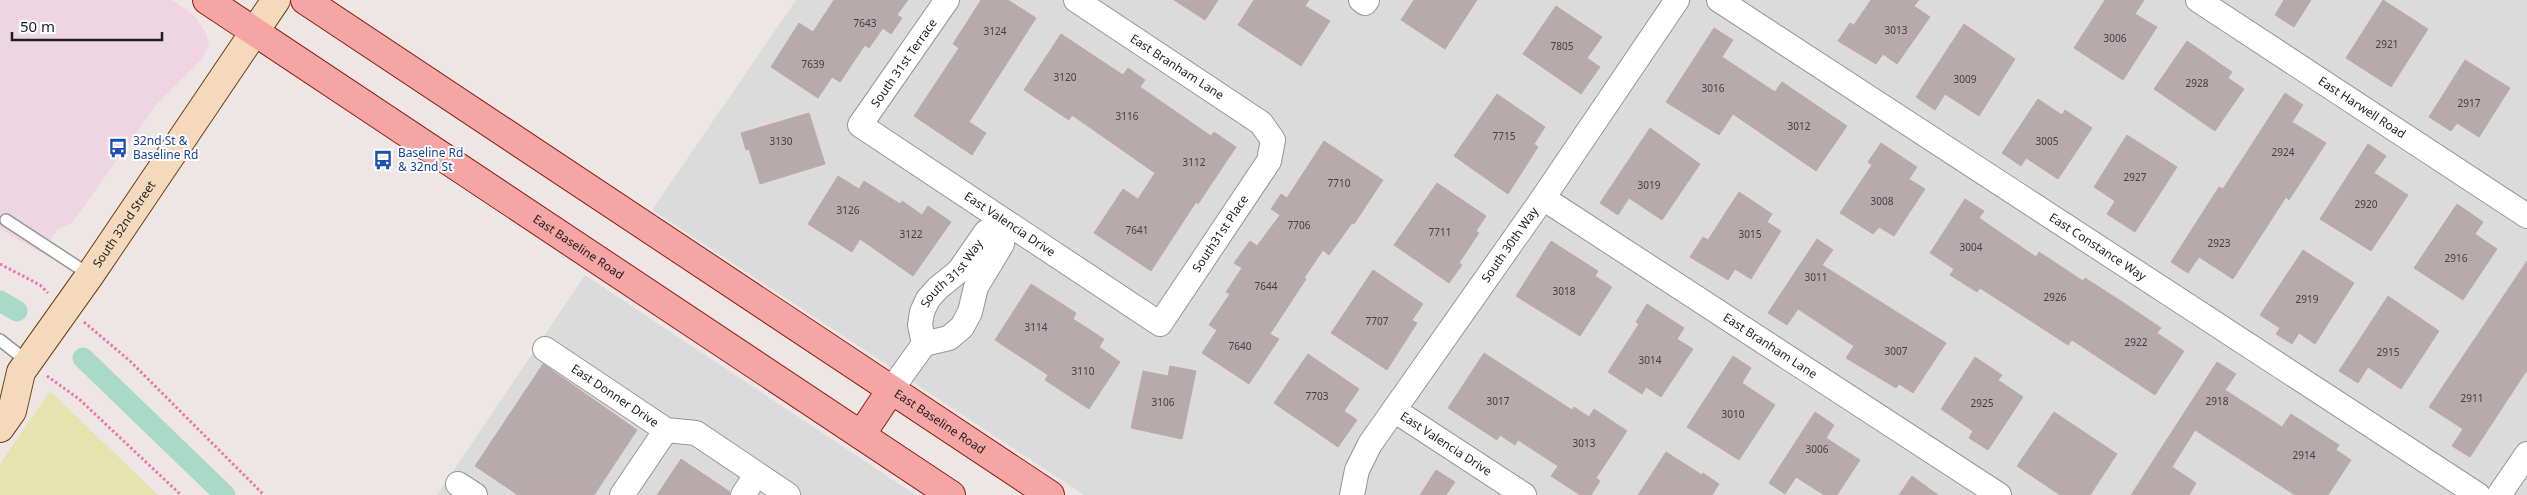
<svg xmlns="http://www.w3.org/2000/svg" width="2527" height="495" viewBox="0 0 2527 495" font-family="'Noto Sans',sans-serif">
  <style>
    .residential { fill: #dcdbdb }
    .commercial { fill: #eed5e1 }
    .grass { fill: #e5e3ae }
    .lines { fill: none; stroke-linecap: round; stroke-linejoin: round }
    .canal { stroke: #a8d9c9; stroke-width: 21 }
    .building { fill: #b7aaac; stroke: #bfa8aa }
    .service-casing { stroke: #959595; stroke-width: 14 }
    .minor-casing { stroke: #959595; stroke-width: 26 }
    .secondary-casing { stroke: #6d430d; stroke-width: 30 }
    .primary-casing { stroke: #8d1c0b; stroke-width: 30 }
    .path { stroke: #ef74aa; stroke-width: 3; stroke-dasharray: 2.5 2.5; stroke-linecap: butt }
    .service { stroke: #fff; stroke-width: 11 }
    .minor { stroke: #fff; stroke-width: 24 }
    .secondary { stroke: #f5d9bc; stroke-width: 28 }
    .primary { stroke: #f5a5a3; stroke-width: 28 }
    .labels { text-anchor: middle; stroke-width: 4; stroke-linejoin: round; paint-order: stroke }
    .number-label { font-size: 10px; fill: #444142 }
    .street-label { font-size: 12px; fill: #1e1e1e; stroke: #fff }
    .transit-label { font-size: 12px; fill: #164399; stroke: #fff; text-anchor: start }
  </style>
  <rect width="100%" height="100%" fill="#eee6e5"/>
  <path class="residential" d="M796,0H2527V495H1084L652,210Z
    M585,275L916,495H437Z"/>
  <path class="commercial" d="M0,0H172L194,15L206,33L209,44L203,58L157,104L72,223L58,229L41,253L0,229Z"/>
  <path class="grass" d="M50,391L158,495H0V464Z"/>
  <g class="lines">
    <path class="canal" d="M0,301L17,311
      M83,358L225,495"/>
  </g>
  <path class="building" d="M834,0H908L897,15L902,18L891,34L883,28L869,48L865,45L840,82L832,77L818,98L771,67L799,23L813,32Z
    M981,0H1008L1036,18L969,122L986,133L972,155L914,116L959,48L953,44Z
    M1174,0H1218L1205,20Z
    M1254,0H1309L1305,6L1330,21L1301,66L1238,25Z
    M1414,0H1477L1445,49L1401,20Z
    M1871,0H1919L1914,6L1930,17L1897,64L1883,54L1876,64L1838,41L1850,23L1854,25Z
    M2105,0H2144L2135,14L2157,27L2123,80L2074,48Z
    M2284,0H2311L2294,27L2275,15Z
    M2383,0L2428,29L2391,87L2346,58Z
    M1556,6L1602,37L1587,58L1600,67L1581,94L1523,54Z
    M1964,24L2015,59L1979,116L1945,94L1935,110L1916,97Z
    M1714,28L1733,40L1722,57L1775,92L1782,82L1847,126L1816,171L1733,114L1719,135L1666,102Z
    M1061,34L1123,75L1128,68L1145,80L1140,87L1211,136L1214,132L1236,147L1198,204L1196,202L1151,271L1094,233L1123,189L1138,199L1155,173L1072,115L1069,120L1024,90Z
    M2187,41L2232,72L2228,78L2244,89L2215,131L2154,89Z
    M2465,60L2510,88L2479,137L2457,123L2451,131L2429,117Z
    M2285,93L2303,105L2292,122L2326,143L2289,200L2286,197L2233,279L2199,257L2188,273L2171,262L2219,187L2223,189Z
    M1497,94L1545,127L1534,144L1538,147L1508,194L1454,156Z
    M2038,99L2062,115L2065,110L2092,128L2058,179L2026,158L2021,166L2002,153Z
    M809,113L825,164L760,184L749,149L746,150L741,133Z
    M1650,128L1700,164L1662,220L1629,198L1618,215L1600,203Z
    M2127,135L2177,167L2135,232L2107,214L2115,201L2094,187Z
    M1324,141L1383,180L1354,224L1352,223L1329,255L1323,250L1304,278L1306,279L1270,334L1279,339L1249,384L1202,353L1217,330L1209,325L1230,294L1226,292L1242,268L1234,263L1250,241L1257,246L1280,215L1271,209L1281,194L1287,198Z
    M1881,143L1917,167L1909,179L1925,189L1894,236L1879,227L1873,234L1840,213L1872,165L1868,162Z
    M2368,144L2386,156L2374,173L2408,195L2371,251L2320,219Z
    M838,176L859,189L864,181L900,204L902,201L922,215L928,206L951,222L913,276L860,239L852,252L808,224Z
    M1437,183L1486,216L1476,231L1479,233L1459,263L1462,265L1449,283L1394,245Z
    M1739,192L1772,214L1767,222L1781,231L1751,279L1735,269L1728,280L1690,257L1703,237L1708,240Z
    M1965,199L1984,211L1979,218L2036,257L2039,252L2083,281L2085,278L2127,305L2161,328L2157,333L2184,351L2155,395L2072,340L2068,345L1980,288L1977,292L1950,275L1954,269L1930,253Z
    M2457,204L2483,222L2475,234L2497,249L2463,300L2414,268Z
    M1817,239L1833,250L1822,265L1946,343L1913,393L1899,384L1896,388L1846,358L1854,346L1798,309L1787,325L1768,313Z
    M1551,241L1598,271L1595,276L1612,287L1580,336L1516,296Z
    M2303,250L2354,283L2315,344L2299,333L2292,344L2276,334L2280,328L2260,315Z
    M2527,261V370L2470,457L2452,446L2463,429L2429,407Z
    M1373,270L1423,304L1412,320L1417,323L1387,370L1331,333Z
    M1031,284L1076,313L1073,319L1104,339L1099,347L1120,362L1089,409L1045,380L1048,375L995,340Z
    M2388,296L2439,331L2401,389L2368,367L2358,383L2339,371Z
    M1647,304L1684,328L1677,339L1693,349L1661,397L1646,387L1642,394L1608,372L1639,324L1636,322Z
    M1484,353L1572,410L1574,407L1589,417L1594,409L1627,431L1596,478L1600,481L1591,495H1580L1551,476L1558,466L1518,440L1515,445L1500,435L1497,440L1448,408Z
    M1308,354L1359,389L1344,411L1357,420L1338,447L1274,403Z
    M1733,356L1751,368L1742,383L1775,405L1739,460L1687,427Z
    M1975,357L2002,375L1998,380L2023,397L1988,450L1969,438L1973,431L1941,409Z
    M2217,362L2236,374L2225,390L2282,427L2291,414L2339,445L2336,450L2351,460L2328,495H2295L2195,430L2172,467L2196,483L2189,495H2131Z
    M543,364L637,430L594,495H518L475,466Z
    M1170,366L1196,371L1182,439L1131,428L1143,371L1168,376Z
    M1815,412L1834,425L1826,438L1860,460L1837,495H1824L1796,477L1785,494L1769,483Z
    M2054,412L2117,454L2090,495H2060L2017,466Z
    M1666,452L1702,475L1703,473L1719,484L1712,495H1638Z
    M681,459L730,492L729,495H657Z
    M1436,470L1455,482L1446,495H1420Z
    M1912,476L1938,495H1899Z"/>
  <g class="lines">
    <defs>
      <path id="service" d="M6,220L90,275
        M0,340L28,362"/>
      <g id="minor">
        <path id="s1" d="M947,0L860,125L1160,324L1269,161L1273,140L1261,123L1076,0"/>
        <path d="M1361,0L1365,3L1367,0"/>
        <path id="s2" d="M1719,0L2478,495"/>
        <path id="s3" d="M2198,0L2527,216"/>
        <path id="s4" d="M1543,198L1999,495"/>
        <path id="s5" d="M924,344L920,325L922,312L928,299L938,288L959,271L986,232L1005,223"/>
        <path id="s6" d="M545,349L666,430L696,433L788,495"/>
        <path d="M891,390L924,344L949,338L962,327L970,312L976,287L1002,244L1005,223"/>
        <path id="s7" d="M1394,410L1524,495"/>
        <path d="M458,484L475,495"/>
        <path d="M622,495L666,430"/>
        <path d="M743,495L756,475"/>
        <path id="s8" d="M1352,495L1357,470L1370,444L1543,198L1677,0"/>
        <path d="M2499,495L2527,454"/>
      </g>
      <g id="secondary">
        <path id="s9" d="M0,428L12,411L21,372L90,275L276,0"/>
      </g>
      <g id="primary">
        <path id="s10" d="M207,0L951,495"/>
        <path id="s11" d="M305,0L1050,495"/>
        <path d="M861,435L891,390"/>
      </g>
    </defs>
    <use href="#service" class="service-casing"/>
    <use href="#minor" class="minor-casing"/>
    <use href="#secondary" class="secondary-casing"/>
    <use href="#primary" class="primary-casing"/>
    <path class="path" d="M0,264L40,285L48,293
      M84,322L130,361L264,495
      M47,376L79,399L181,495"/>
    <use href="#service" class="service"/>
    <use href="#minor" class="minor"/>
    <use href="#secondary" class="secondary"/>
    <use href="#primary" class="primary"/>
  </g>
  <defs>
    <symbol id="bus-bare" viewBox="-9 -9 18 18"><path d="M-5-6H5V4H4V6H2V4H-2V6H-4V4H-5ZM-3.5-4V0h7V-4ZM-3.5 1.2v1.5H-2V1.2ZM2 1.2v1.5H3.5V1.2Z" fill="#1a4fb4" stroke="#fff" stroke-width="2.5" paint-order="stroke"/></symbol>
  </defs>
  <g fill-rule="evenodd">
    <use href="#bus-bare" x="104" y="134" width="28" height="28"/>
    <use href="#bus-bare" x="369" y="146" width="28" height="28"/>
  </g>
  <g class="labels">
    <g class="number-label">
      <text x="865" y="27">7643</text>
      <text x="1896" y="34">3013</text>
      <text x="995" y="35">3124</text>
      <text x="2115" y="42">3006</text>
      <text x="2387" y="48">2921</text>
      <text x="1562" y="50">7805</text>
      <text x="813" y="68">7639</text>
      <text x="1065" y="81">3120</text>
      <text x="1965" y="83">3009</text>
      <text x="2197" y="87">2928</text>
      <text x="1713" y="92">3016</text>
      <text x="2469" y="107">2917</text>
      <text x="1127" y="120">3116</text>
      <text x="1799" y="130">3012</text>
      <text x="1504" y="140">7715</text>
      <text x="781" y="145">3130</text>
      <text x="2047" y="145">3005</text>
      <text x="2283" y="156">2924</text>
      <text x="1194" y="166">3112</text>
      <text x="2135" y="181">2927</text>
      <text x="1339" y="187">7710</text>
      <text x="1649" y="189">3019</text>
      <text x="1882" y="205">3008</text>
      <text x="2366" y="208">2920</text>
      <text x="848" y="214">3126</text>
      <text x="1299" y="229">7706</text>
      <text x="1137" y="234">7641</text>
      <text x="1440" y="236">7711</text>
      <text x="911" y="238">3122</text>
      <text x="1750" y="238">3015</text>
      <text x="2219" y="247">2923</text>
      <text x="1971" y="251">3004</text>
      <text x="2456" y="262">2916</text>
      <text x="1816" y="281">3011</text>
      <text x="1266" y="290">7644</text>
      <text x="1564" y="295">3018</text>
      <text x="2055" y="301">2926</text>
      <text x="2307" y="303">2919</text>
      <text x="1377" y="325">7707</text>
      <text x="1036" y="331">3114</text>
      <text x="2136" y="346">2922</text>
      <text x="1240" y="350">7640</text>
      <text x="1896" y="355">3007</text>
      <text x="2388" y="356">2915</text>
      <text x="1650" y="364">3014</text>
      <text x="1083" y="375">3110</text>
      <text x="1317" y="400">7703</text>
      <text x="2472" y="402">2911</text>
      <text x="1498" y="405">3017</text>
      <text x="2217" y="405">2918</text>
      <text x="1163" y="406">3106</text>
      <text x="1982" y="407">2925</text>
      <text x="1733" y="418">3010</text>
      <text x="1584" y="447">3013</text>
      <text x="1817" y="453">3006</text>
      <text x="2304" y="459">2914</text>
    </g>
    <g class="street-label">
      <text transform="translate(904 63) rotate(-55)" y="4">South 31st Terrace</text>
      <text transform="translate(1177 67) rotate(33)" y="4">East Branham Lane</text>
      <text dy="4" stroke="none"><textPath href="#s3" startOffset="196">East Harwell Road</textPath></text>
      <text dy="4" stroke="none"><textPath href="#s9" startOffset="241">South 32nd Street</textPath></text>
      <text dy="4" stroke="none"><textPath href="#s1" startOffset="332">East Valencia Drive</textPath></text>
      <text dy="4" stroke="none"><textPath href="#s1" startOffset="621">South31st Place</textPath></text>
      <text dy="4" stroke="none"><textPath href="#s8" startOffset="298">South 30th Way</textPath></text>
      <text dy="4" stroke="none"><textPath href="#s2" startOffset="452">East Constance Way</textPath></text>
      <text dy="4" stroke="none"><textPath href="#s10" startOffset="446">East Baseline Road</textPath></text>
      <text dy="4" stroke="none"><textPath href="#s5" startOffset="82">South 31st Way</textPath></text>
      <text dy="4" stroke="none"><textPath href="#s4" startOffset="271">East Branham Lane</textPath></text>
      <text dy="4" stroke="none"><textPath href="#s6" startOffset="84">East Donner Drive</textPath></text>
      <text dy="4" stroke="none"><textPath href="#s11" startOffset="762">East Baseline Road</textPath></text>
      <text dy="4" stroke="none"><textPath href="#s7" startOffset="62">East Valencia Drive</textPath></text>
    </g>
    <g class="transit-label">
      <text x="133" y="145">32nd St &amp;<tspan x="133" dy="14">Baseline Rd</tspan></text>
      <text x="398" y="157">Baseline Rd<tspan x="398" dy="14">&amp; 32nd St</tspan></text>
    </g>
  </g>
  <path d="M12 32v8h150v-8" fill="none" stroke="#1e1e1e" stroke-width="2.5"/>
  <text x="20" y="32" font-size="15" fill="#1e1e1e" stroke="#ffffff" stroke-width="4" paint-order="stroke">50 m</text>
</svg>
